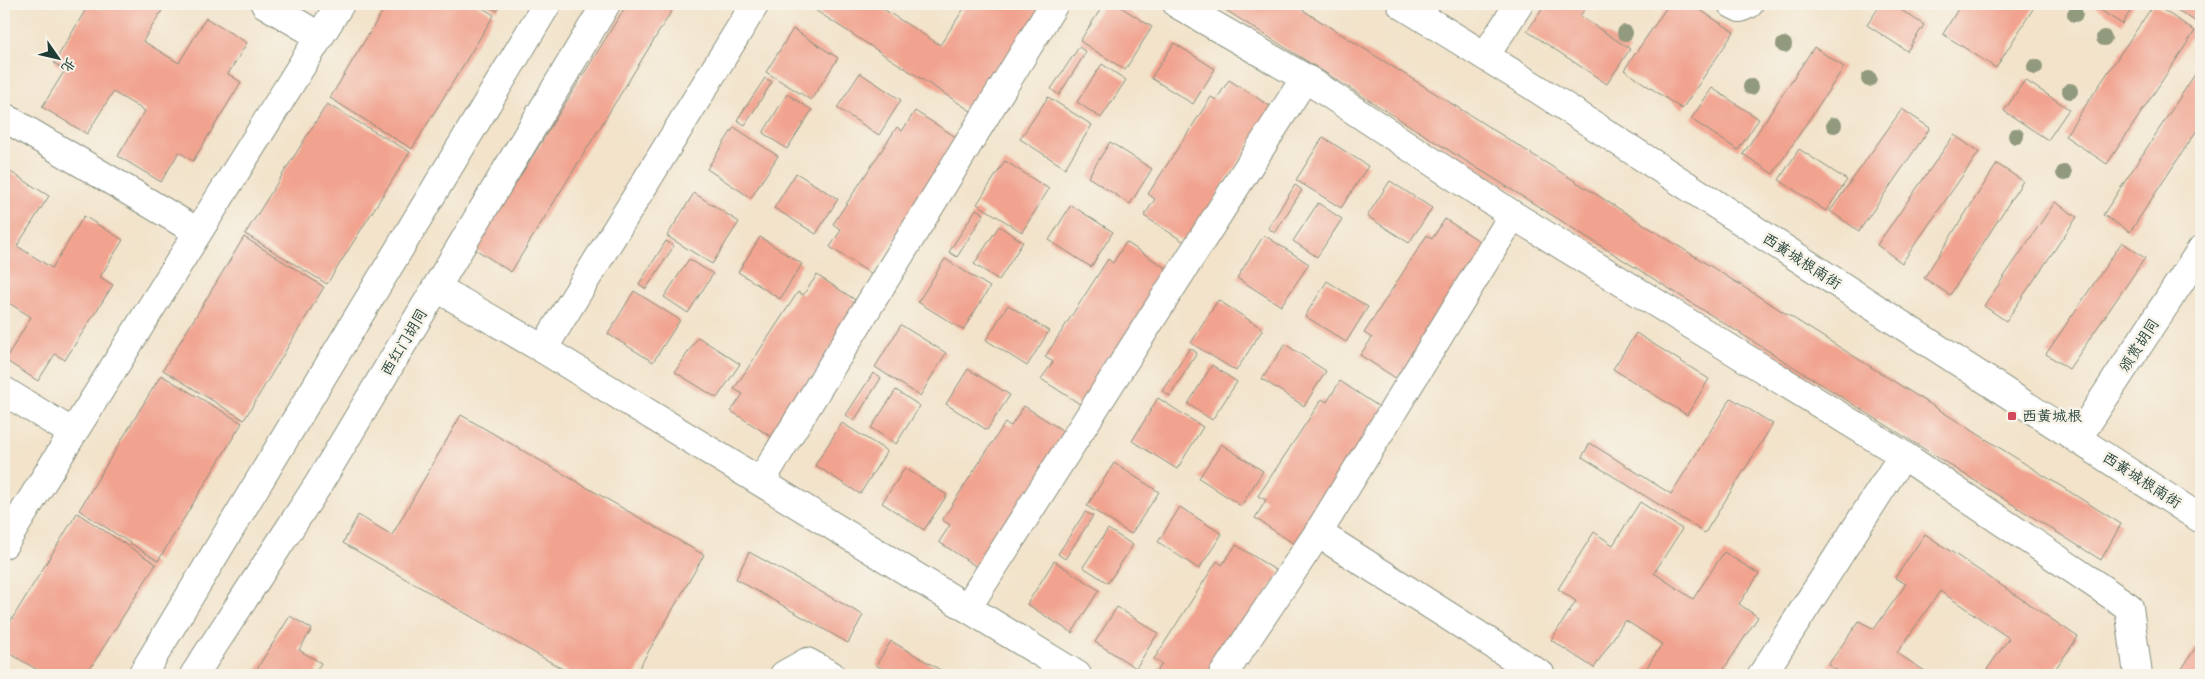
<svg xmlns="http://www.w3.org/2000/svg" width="2205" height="679" viewBox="0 0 2205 679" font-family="Delius,'LXGW WenKai TC',sans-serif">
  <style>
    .building { fill: #f1a38f }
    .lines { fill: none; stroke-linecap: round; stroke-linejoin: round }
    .minor-casing { stroke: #88907f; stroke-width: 30 }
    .major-casing { stroke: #88907f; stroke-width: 30 }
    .minor { stroke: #fff; stroke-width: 28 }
    .major { stroke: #fff; stroke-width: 28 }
    .tree { fill: #929a7e }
    .poi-dot { fill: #d1495b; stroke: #f7f3e8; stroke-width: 2 }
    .labels { text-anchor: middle; stroke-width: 5; stroke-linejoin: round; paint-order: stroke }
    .street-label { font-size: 15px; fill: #1f3d34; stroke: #f7f3e8 }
    .poi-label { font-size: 15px; fill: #1f3d34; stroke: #f7f3e8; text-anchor: start }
  </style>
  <rect width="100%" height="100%" fill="#f7f3e8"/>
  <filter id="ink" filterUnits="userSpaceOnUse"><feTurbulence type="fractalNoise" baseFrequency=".02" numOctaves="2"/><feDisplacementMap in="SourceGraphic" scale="10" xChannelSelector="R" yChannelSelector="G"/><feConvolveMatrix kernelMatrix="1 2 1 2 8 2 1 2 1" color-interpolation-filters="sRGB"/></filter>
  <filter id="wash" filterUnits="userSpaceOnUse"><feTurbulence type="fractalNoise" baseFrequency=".0096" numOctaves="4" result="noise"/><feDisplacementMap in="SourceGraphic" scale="20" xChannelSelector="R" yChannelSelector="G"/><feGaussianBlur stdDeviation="1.12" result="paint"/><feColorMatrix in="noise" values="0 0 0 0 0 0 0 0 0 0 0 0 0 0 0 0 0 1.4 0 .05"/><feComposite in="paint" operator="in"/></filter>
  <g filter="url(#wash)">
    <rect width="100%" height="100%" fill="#f2e3ca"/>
    <g id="blocks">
      <path class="building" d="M89,4L103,10L107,4H166L143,41L179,63L206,18L247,43L228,74L241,82L193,161L179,152L161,182L118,156L145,111L113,92L87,134L42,107L65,70L54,63Z
        M387,4H476L494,15L412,149L330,98Z
        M485,4H502L497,11Z
        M627,4H676L511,272L475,249Z
        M819,4H883L880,7L940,45L967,4H1044L974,113L815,10Z
        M1104,4H1116L1152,27L1125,70L1080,41Z
        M1216,4H1293L2121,524L2101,560Z
        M1546,4H1588L1580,16L1630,49L1607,84L1527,31Z
        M1669,4H1691L1734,32L1682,109L1624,70Z
        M1881,4H1892L1924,25L1907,51L1867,25Z
        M1961,4H2036L1996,68L1943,34Z
        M2091,4H2135L2122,24Z
        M2154,4L2195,31L2107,164L2065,136Z
        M2168,4H2201V25Z
        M793,29L838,58L811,100L766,72Z
        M1174,43L1215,69L1193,104L1151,78Z
        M1079,47L1086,52L1059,95L1051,89Z
        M1814,47L1844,67L1773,174L1743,154Z
        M1102,64L1126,80L1101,118L1077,102Z
        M2201,65V124L2130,232L2103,215Z
        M860,73L901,100L879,135L837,108Z
        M765,78L772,82L745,125L737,120Z
        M1229,80L1273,108L1186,243L1144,216L1155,199L1148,194L1211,97L1216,100Z
        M2025,80L2069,109L2048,140L2004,111Z
        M1712,88L1759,119L1738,150L1691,119Z
        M787,94L812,110L787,149L763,133Z
        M1048,97L1092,125L1065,168L1020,139Z
        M327,104L410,152L327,284L245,234Z
        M1902,109L1930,128L1859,231L1830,211Z
        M915,111L959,139L871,274L830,247L841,230L833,224L897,127L902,131Z
        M734,127L778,156L751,198L707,169Z
        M1954,135L1979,152L1902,263L1877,245Z
        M1323,137L1368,166L1341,208L1296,180Z
        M1110,142L1152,169L1130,204L1088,177Z
        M1799,149L1847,180L1826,211L1779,180Z
        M1005,161L1049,189L1022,232L977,204Z
        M1997,164L2023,181L1950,295L1924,278Z
        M9,171L49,196L17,246L52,268L84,216L123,240L100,277L113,285L65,360L55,354L38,381L5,360L31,317L4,300V180Z
        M796,173L838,199L816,234L774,208Z
        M1390,181L1432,208L1409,243L1367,216Z
        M1295,185L1302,190L1275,233L1268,228Z
        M694,193L739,222L712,264L667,236Z
        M2055,202L2077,217L2006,321L1984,306Z
        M1318,203L1342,219L1317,257L1293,241Z
        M1071,205L1113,232L1091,267L1049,240Z
        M976,209L984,214L957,257L949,252Z
        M1445,219L1489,247L1402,382L1360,355L1372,338L1364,333L1427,235L1432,239Z
        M999,226L1023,242L999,280L974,264Z
        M1264,235L1309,264L1281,306L1237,278Z
        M244,237L324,287L244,420L163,370Z
        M760,237L802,264L780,299L738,272Z
        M666,241L674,246L646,289L639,284Z
        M1126,242L1170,271L1083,406L1041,379L1053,362L1045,357L1108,259L1113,263Z
        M2122,242L2145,258L2069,369L2046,354Z
        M689,259L713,274L688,313L664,297Z
        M945,259L990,287L963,330L918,302Z
        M817,275L860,303L773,438L731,411L743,394L734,389L798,292L803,295Z
        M1327,281L1368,307L1346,342L1305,316Z
        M634,291L680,320L653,362L608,334Z
        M1218,300L1263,329L1236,371L1191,343Z
        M1008,305L1049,331L1027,366L986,340Z
        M901,325L946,353L920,396L875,367Z
        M1636,333L1709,379L1687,415L1613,369Z
        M698,337L740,364L717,398L675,372Z
        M1285,344L1326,371L1304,406L1262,379Z
        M1190,348L1197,353L1170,396L1162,391Z
        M1212,365L1237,382L1212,420L1188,404Z
        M968,369L1010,395L987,430L946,404Z
        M873,373L881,378L854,421L846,415Z
        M161,375L242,423L158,561L79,510Z
        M1340,381L1384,410L1296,545L1255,518L1266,500L1258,496L1322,399L1327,402Z
        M896,390L920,406L896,444L871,428Z
        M1158,398L1203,427L1177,469L1132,441Z
        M1731,398L1773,424L1705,533L1582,457L1590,443L1671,494Z
        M1024,406L1068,434L980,569L939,542L950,525L942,520L1005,423L1011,426Z
        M461,415L704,555L635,675H573L343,543L358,515L392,535Z
        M842,423L887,451L860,494L815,465Z
        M1221,444L1263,471L1241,506L1199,478Z
        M1114,463L1159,492L1131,534L1087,506Z
        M905,468L947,495L924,530L882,503Z
        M1640,502L1682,529L1654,573L1693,599L1724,552L1759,574L1739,604L1758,617L1720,675H1642L1662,644L1625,620L1594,668L1551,640L1576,601L1558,589L1594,532L1613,545Z
        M1180,507L1222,534L1199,569L1158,542Z
        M1085,512L1093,516L1065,559L1058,554Z
        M77,513L156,564L86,675H46L4,650V632Z
        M1108,529L1133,545L1108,583L1083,567Z
        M1925,534L2078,637L2051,675H1983L2009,638L1940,591L1897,653L1931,675H1845L1828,665L1859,621L1874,629L1906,584L1895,578Z
        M1236,545L1280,573L1213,675H1154L1162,664L1154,659L1217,561L1222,565Z
        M749,552L863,615L848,643L736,579Z
        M1054,561L1099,590L1072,633L1027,604Z
        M1117,607L1158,633L1136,668L1095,642Z
        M290,616L312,629L299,650L321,663L314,675H253Z
        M2201,639V675H2178Z
        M891,641L949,675H893L876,665Z"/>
    </g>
  </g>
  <g filter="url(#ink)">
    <use href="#blocks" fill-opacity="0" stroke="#88907f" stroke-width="1"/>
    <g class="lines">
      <defs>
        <path id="minor" d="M265,4L319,36
          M1177,4L1305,78L1513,215L1903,455L2129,607L2138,675
          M1732,4L1740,8L1749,4
          M1485,56L1519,4
          M4,117L198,232
          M437,288L543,349L1077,675
          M543,349L755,4
          M4,391L73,433
          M2077,439L2201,250
          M761,481L1054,4
          M1318,533L1541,675
          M4,544L340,4
          M967,608L1305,78
          M142,675L547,4
          M194,675L318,485L606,4
          M784,675L807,662L831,675
          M1223,675L1318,533L1513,215
          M1762,675L1903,455"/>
        <path id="major" d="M1401,4L1530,84L2201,519"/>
      </defs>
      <use href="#minor" class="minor-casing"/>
      <use href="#major" class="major-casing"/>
      <use href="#minor" class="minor"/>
      <use href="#major" class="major"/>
    </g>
    <g class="tree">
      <circle cx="2075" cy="14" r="8"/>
      <circle cx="1625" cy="33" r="8"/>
      <circle cx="2104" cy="38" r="8"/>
      <circle cx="1784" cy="45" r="8"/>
      <circle cx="2035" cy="67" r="8"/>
      <circle cx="1869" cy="79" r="8"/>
      <circle cx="1751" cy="87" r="8"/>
      <circle cx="2070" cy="91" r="8"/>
      <circle cx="1834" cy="125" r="8"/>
      <circle cx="2016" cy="136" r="8"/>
      <circle cx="2064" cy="173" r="8"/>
    </g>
  </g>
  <rect class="poi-dot" x="2007" y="411" width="10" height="10" rx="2.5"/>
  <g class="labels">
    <g class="street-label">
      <text transform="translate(1802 261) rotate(33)" y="5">西黄城根南街</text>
      <text transform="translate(404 342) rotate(-59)" y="5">西红门胡同</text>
      <text transform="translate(2139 345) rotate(-57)" y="5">颁赏胡同</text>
      <text transform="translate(2142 480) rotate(33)" y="5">西黄城根南街</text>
    </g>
    <g class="poi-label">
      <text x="2022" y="421">西黄城根</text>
    </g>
  </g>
  <rect width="2205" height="679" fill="none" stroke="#f7f3e8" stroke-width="20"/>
  <g transform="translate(58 58) rotate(124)" stroke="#f7f3e8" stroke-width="4" paint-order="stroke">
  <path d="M0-4L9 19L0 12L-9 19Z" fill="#1f3d34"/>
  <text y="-8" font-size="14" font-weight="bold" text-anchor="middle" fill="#1f3d34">北</text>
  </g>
</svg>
